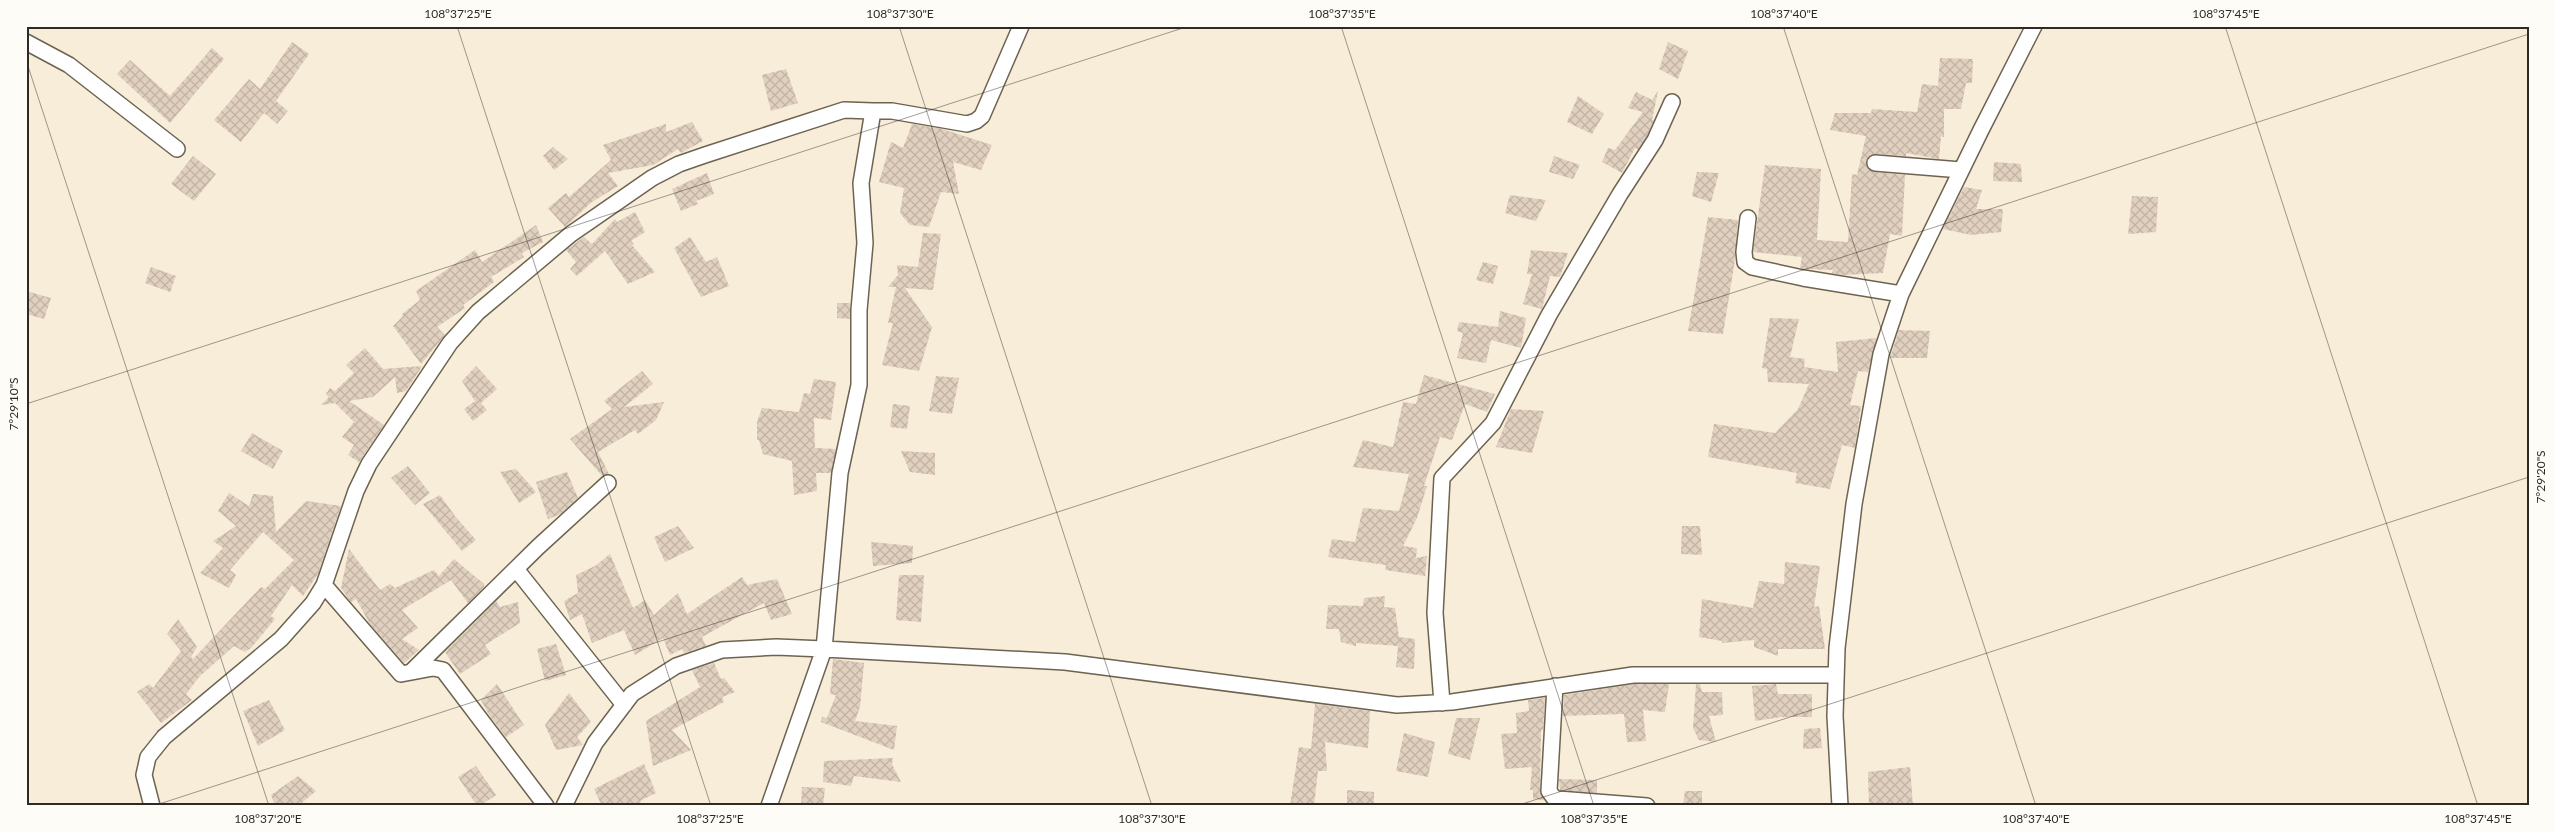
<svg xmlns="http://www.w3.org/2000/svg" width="2555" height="832" viewBox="0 0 2555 832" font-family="Lato,sans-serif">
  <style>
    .building { fill: url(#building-cross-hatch) }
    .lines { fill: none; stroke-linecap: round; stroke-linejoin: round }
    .minor-casing { stroke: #6c6351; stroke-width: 18 }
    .minor { stroke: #fff; stroke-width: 15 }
    .ticks { fill: none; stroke: #2f2b24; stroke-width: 1; stroke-opacity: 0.45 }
    .neatline { fill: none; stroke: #2f2b24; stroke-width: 2 }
    .ticks-label { font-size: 12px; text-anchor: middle; fill: #2f2b24 }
  </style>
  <defs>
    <pattern id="building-cross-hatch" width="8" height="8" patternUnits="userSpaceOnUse" patternTransform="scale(1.25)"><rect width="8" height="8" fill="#e1d0bf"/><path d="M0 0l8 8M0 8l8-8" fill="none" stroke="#c1b3a4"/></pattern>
  </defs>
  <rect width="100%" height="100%" fill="#f8edd9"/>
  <path class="building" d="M292,42L309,54L276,101L288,111L277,124L264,113L241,142L214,120L249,79L260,89Z
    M1668,42L1688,51L1678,79L1659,69Z
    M212,48L224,59L170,123L117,74L130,60L170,96Z
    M1940,58L1973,59L1972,83H1966L1961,109H1944V137L1941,136L1939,159L1906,153V156L1876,154L1871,155L1866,162L1867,167L1874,172L1905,175L1902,236L1890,234L1883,273L1842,275L1832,273L1833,270L1805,269L1800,268L1802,257L1753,252L1765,165L1821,169L1817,240L1848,242L1852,174L1857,175L1866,136L1830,130L1835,113H1871L1872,109L1917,112L1922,84L1938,86Z
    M786,69L798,103L771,111L762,75Z
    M1658,91L1652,120H1654L1647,136L1638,150L1635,148L1622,173L1602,162L1608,148L1615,150L1643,112L1628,108L1636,92L1652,100Z
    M1578,96L1604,114L1592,134L1567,122Z
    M692,122L703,141L681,153L678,149L653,165L608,173L618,186L592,202L565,227L548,208L566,193L569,197L611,160L603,145L666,124V132Z
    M912,124L942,129L992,145L981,170L953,162L959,194L941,192L929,227L910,225L900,213L904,188L879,182L891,142L903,148Z
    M553,147L568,159L554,170L543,156Z
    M193,156L216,174L194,201L171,184Z
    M1554,156L1580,165L1573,179L1549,172Z
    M1994,162L2021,164L2022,182L1993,181Z
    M1697,172L1719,173L1711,202L1692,196Z
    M707,173L714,194L696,201L698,204L681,211L672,189Z
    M1964,187L1982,190L1976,209H2003L2001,232L1971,235L1943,229Z
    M1510,195L1546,200L1536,221L1505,213Z
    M2132,196L2158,197L2156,232L2128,234Z
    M635,212L645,232L631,241L634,244L632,245L655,272L628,284L605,251L577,276L570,269L576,262L566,250L584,237L592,244L615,219L617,222Z
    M1708,217L1738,220L1735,260L1723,334L1688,331Z
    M536,225L543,242L522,253L524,257L491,277L494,282L463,305L465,308L437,327L445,335L421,364L393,326L403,316L402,314L420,300L416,291L475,250L482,262Z
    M923,233L941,234L933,290L905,288L932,327L919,371L882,365L893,323H888L896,287H888L898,275L897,265L918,267Z
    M690,237L706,262L717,257L729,286L701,297L674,248Z
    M1531,250L1568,253L1560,277L1550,276L1542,309L1523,304L1532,274H1527Z
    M1483,262L1498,266L1493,284L1476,280Z
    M151,267L176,276L170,292L145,283Z
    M26,291L51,298L44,319L26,314Z
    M837,303H850V319L837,318Z
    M1500,311L1526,318L1521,348L1491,340L1486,363L1457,358L1463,333L1457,331L1459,322L1498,327Z
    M1770,318L1799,319L1790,357L1805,359L1804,367L1838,372L1836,342L1877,338L1868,372L1858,371L1850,405L1861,406L1855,448L1842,445L1830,489L1795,483L1797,473L1708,457L1714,424L1775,433L1798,409L1809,384L1768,382L1767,369L1762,368Z
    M1899,330L1930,331L1927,358H1890Z
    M365,348L383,369L422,366L406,391L397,393L395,377L373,397L349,401L384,425L359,462L348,455L354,445L342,437L354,422L335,403L321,405L329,397L326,394L330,388L335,391L354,373L346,365Z
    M476,366L497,389L481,403L487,410L473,421L464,409L475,401L462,381Z
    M642,371L653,384L624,407L664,402L656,420L638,434L635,430L598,452L609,474L602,476L570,439L612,409L604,401Z
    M1424,375L1495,394L1487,412L1465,404L1452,440L1440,437L1424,486H1427L1417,518L1403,546L1417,548L1416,558L1427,556L1425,576L1385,570L1386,565L1328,557L1332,539L1355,542L1363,508L1399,511L1409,474L1353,467L1363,440L1393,447L1403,402L1416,404Z
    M936,376L959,378L952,414L929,411Z
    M814,379L836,382L831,420L814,418L815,448L836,449L831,473H816L817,491L794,495L792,461L763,454L759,440H757V422L762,408L799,412L804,393L810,394Z
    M893,404L910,406L907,429L890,427Z
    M1511,409L1544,411L1532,453L1496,447Z
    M252,433L283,451L273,469L241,451Z
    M901,451L935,453V475L910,472Z
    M408,466L430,493L415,505L391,478Z
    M516,469L536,492L519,503L500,472Z
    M567,472L578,498L561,514L548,519L536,482Z
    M229,493L249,506L253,494L273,496L276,532L306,501L341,506L318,574L303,596L292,585L271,616L275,619L251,648L245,652L234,646L200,676L186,694L192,700L161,723L137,692L149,684L153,688L181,651L167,634L178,619L197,647L191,657L193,659L261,587L265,589L294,560L263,532L230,570L236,575L229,588L200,573L223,548L213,541L236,526L218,511Z
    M440,495L455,516L476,540L462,551L423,504Z
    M678,526L694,548L665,562L654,537Z
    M1682,526H1700L1702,555L1681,554Z
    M871,542L913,546L912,563L873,566Z
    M349,549L380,590L390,584L395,588L434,570L439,576L454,559L484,584V587L468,603L451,580L402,610L418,628L402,639L419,650L404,663L370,624L356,599L351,602L341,588Z
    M610,554L633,608L645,600L654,615L678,593L687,614L742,577L747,585L777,579L792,614L771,620L764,603L702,637L706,646L684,653L682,649L670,655L663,638L635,655L624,630L592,643L582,614L570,620L564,601L578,593L576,575L595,566Z
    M1785,562L1820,566L1814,607L1819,606L1825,649H1778V656L1754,647V640L1722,643V641L1699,637L1702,599L1753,608L1759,581L1784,584Z
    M899,575H924L921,622L896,620Z
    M1385,596L1384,607L1395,608L1399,637L1415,639L1414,669L1396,667L1398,646L1356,643V646L1341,642L1339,629H1326L1328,605L1363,606L1364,598Z
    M496,601L500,607L518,602L520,623L485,645L491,654L460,674L445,652Z
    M556,644L566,675L545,681L537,649Z
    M833,659L864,663L860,707L855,721L897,726L894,750L821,722L822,717L827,718L836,695L830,694Z
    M714,663L721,679L724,678L735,692L722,697L724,702L672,730L691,750L653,766L646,721L700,687L692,670Z
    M497,684L524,725L506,737L489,715L481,700Z
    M1634,684H1669L1665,712L1643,710L1646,741L1627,742L1624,714L1563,716L1564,695Z
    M1696,684H1700L1702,692H1722L1723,715L1709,716L1716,742L1699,740L1693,728Z
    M1776,684L1778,694H1812V717H1782L1755,721L1752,686Z
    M569,693L591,722L577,737L583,745L556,750L545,725Z
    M1545,698L1543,730H1541L1540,790L1544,800L1533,799V790H1530L1532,767L1505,769L1501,734L1517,733L1516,713L1529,711L1528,700Z
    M269,700L285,730L258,746L243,711Z
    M1315,704L1370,711L1368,748L1325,742L1327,771H1318L1314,806H1290L1299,747L1311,749Z
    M1456,718H1480L1470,760L1448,754Z
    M1820,728L1822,748L1803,749L1804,729Z
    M1404,733L1435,742L1428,777L1396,771Z
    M893,758L892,764L901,782L854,776L851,786L823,782L824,761Z
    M644,764L656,793L640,801L642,806H602L594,789Z
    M476,766L496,795L480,806H477L458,777Z
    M1910,767L1913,806H1869L1868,772Z
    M298,776L316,791L298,806H275L271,795Z
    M1559,779L1597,780V793L1560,790Z
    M802,787L825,788L823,806H801Z
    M1347,790L1374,792V806H1347Z
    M1685,791H1702V806H1683Z"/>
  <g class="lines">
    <defs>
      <path id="minor" d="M26,42L69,65L177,149
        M873,111H892L967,124L976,121L982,116L1021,26
        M1875,163L1961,170
        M1748,218L1744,252L1745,262L1752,267L1803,278L1901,294
        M516,569L624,705
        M324,585L401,674L433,668L443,670L546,806
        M411,672L538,547L608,483
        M1555,686L1549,791L1554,798L1558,799L1647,806
        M1442,703L1435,613L1442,478L1493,423L1549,315L1620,194L1655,140L1672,102
        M152,806L144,775L148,757L164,737L281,639L313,603L324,585L356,491L369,464L450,343L478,312L571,234L652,178L679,164L705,155L844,110L873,111L861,183L865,243L859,310V385L840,473L824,649L769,806
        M564,806L595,743L632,694L676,666L722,650L776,647L824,649L1065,662L1397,705L1452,702L1633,675H1834
        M1840,806L1835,716L1837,648L1854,504L1881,354L1901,294L1981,130L2034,26"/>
    </defs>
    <use href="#minor" class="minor-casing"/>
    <use href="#minor" class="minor"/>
  </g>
  <path class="ticks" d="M457,26L711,806M899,26L1152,806M1341,26L1594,806M1783,26L2036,806M2225,26L2478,806M26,60L269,806M26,404L1189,26M153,806L2529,34M1516,806L2529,477"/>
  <rect width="2555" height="832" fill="none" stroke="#fefcf7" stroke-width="55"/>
  <rect x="28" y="28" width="2500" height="776" class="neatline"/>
  <g class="ticks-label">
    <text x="458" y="18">108°37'25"E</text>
    <text x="900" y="18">108°37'30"E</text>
    <text x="1342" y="18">108°37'35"E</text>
    <text x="1784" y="18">108°37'40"E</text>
    <text x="2226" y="18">108°37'45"E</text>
    <text transform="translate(14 404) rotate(-90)" y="4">7°29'10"S</text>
    <text transform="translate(2541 477) rotate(-90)" y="4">7°29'20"S</text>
    <text x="268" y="823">108°37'20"E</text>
    <text x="710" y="823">108°37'25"E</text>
    <text x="1152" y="823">108°37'30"E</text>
    <text x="1594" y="823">108°37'35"E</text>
    <text x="2036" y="823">108°37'40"E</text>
    <text x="2478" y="823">108°37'45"E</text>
  </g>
</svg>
